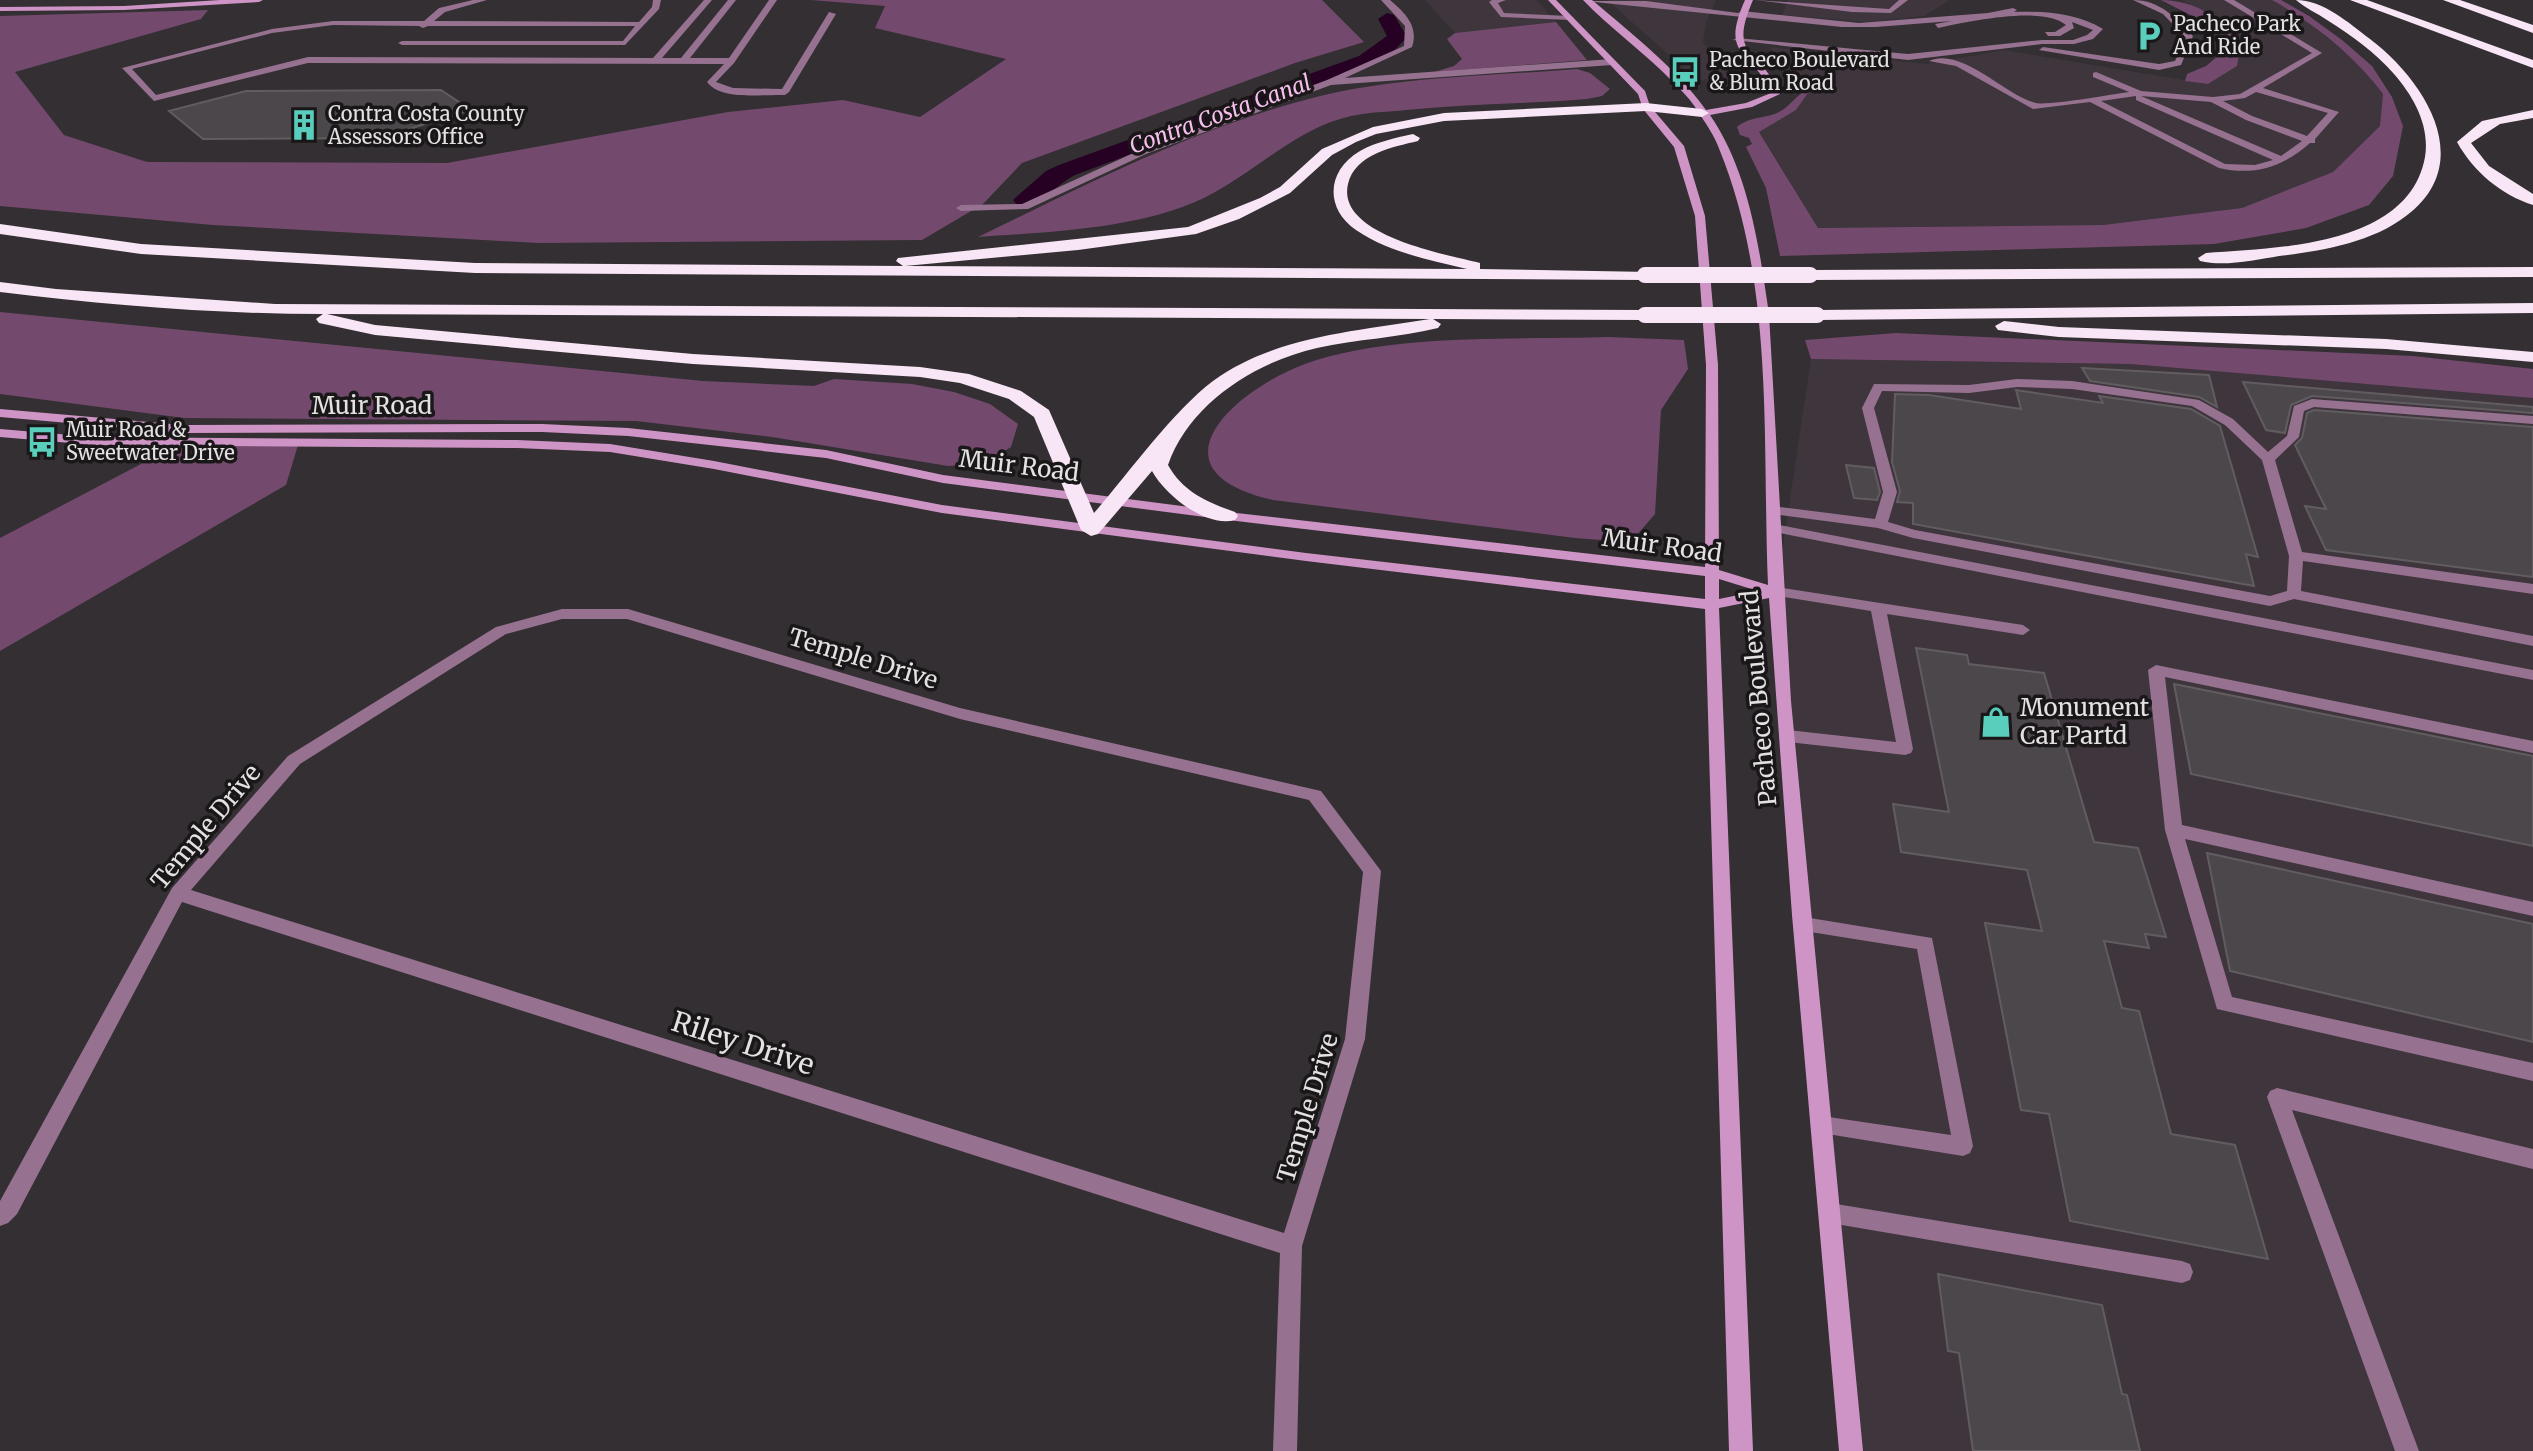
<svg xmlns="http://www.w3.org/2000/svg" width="2533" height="1451" viewBox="0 0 2533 1451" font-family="Merriweather,serif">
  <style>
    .built { fill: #3f353d }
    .green { fill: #734a6d }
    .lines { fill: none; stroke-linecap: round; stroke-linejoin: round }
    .canal { fill: #270124; fill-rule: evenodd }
    .building { fill: #4c474b; stroke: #615c60; stroke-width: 2 }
    .lane { fill: #967190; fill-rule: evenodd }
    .street { fill: #967190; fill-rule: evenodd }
    .secondary { fill: #cf94c6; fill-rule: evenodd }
    .highway { fill: #f8e5f5; fill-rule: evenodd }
    .highway-bridge { stroke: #f8e5f5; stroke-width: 16 }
    .labels { text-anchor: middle; stroke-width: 7; stroke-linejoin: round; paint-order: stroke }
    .far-poi-label { font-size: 20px; fill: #e4e1e3; stroke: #1a1719; text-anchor: start }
    .far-water-label { font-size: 22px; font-style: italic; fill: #f7beed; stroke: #1a1719 }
    .street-label { font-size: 24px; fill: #e4e1e3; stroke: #1a1719 }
    .poi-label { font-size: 24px; fill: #e4e1e3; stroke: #1a1719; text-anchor: start }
    .near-street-label { font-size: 28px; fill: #e4e1e3; stroke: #1a1719 }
  </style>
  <rect width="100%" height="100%" fill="#332f32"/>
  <path class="built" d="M1425,0H1537L1556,22L1455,33Z
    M1607,0H1716L1706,23L1703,42L1733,78L1697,80Z
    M1788,0H1949L1925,16L1867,22L1782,15Z
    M2182,0H2272L2297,14L2361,64L2383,94L2380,126L2333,172L2242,208L2103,225L1818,228L1759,131L1796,110L1809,90L1769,47L1927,64L2004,50L2208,84L2237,66L2208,14Z
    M1811,359L2130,364L2533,398V1451H1850L1776,592Z"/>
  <path class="green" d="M811,0H1322L1364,42L1295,63L1022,163L983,204L922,240L539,243L213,225L0,206V16L208,10L201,19L15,72L64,135L147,162L447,163L728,112L843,100L920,117L1006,59L875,28L885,6Z
    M2161,0C2196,0 2224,19 2240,49L2237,66L2208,84L2185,81L2187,74L2206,66L2219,55L2218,38L2200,20Z
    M2272,0H2281L2309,16L2342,40L2372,66L2392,97L2403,126L2393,176L2369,205L2306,228L2214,244L1780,256L1766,188L1746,147L1752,144L1749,138L1740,135L1737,127C1750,116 1765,119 1779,112C1791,106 1796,93 1810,90L1796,110L1759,132L1818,228L2103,225L2242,208L2333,172L2380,126L2383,94C2354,55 2315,24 2272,0Z
    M1556,22L1587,60L1434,72L1454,66L1462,59L1447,39L1455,33Z
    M1577,69L1590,73L1610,89L1602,96L1587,99C1527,104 1466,104 1406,110C1388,112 1369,112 1351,116C1296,128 1255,173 1204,198C1139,229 1049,232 978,237C1087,184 1197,127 1316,97C1400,76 1491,76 1577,69Z
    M0,312L703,381L814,386L834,379L912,384L954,392L990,404L1018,424L1011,447L986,463L948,466L772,437L636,421L184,418L0,394Z
    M1896,333L2413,356L2533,369V398L2130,364L1811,359L1805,340Z
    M1608,337L1684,340L1688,369L1661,410L1655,514L1636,536L1614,541L1575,538L1273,500C1146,471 1232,391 1305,364C1389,333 1518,340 1608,337Z
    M181,443L298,445L286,485L0,651V538Z"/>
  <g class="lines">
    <path class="canal" d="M1387,13L1394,15L1407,37L1392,53L1373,64L1075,175C1056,184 1038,210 1017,205L1013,200L1046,171L1059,165L1359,56L1387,36L1378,19Z"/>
  </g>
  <path class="building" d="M441,90L471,110L380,138L203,139L169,111L246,91Z
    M2082,368L2209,375L2217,407L2199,397L2090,381Z
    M2243,382L2533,407V413L2312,396L2291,405L2285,433L2266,430Z
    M2016,390L2103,403L2099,396L2191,409L2220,426L2258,557L2246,554L2254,586L1913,524V503L1897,502L1900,491L1892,462L1895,394L1929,395L2021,409Z
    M2314,410L2533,427V577L2326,550L2305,506L2326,509L2295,445L2302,438L2307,413Z
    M1846,465L1874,468L1880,492L1877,500L1854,498Z
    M1916,648L1967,655L1969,664L2044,673L2094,842L2138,848L2166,937L2145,934L2149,948L2104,941L2122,1008L2139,1011L2171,1134L2235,1145L2268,1259L2070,1221L2049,1114L2021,1110L1985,923L2042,931L2027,870L1901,852L1893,804L1949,812Z
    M2174,684L2533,756V846L2191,774Z
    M2207,853L2533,924V1042L2230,971Z
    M1938,1274L2102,1305L2122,1394L2127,1395L2140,1451H1973L1959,1353L1948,1351Z"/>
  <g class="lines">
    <path class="lane" d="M473,0H487L445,12L434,21L639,22L652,7L653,0H661L659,9L625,45H402L398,43L402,41H623L635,26H428L423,28L419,26L333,25L272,33L132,69L156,95L308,57L653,58L704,0H712L662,58H681L728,0H736L690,58H729L769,0H777L734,63L716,82L733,88L782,89L829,12L836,14L789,92L785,95C763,94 721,101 707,82L724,64L308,63L154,101L122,68L272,29L333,21H424L439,8Z
      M1381,0H1390C1405,13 1419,26 1412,47L1345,78L1612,59L1616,62L1612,65L1331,85L1146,154L1028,209L961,211L956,208L961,205L1022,204L1140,150L1327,80L1404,46L1405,26Z
      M1492,0H1506L1498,3L1504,13L1570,16L1574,18L1570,20L1501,17L1489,2Z
      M1755,0L1889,9L1899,0H1908L1891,13L1852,12Z
      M2133,0C2160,0 2176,18 2193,36L2181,65L2159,70L2039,50L2043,47L2159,64L2175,61L2186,38L2163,14Z
      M2224,0H2234L2322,53L2263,88L2339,112L2315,139V143H2310C2283,167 2254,176 2219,168L2090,102L2033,109L1956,66L1929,61C1961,46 2006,96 2036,103C2048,106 2113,94 2129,92L2093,77V73L2096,72L2141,91L2213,97L2240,94L2312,53ZM2256,92L2328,113L2307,136L2252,116L2223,101L2245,98ZM2136,96V100L2273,160L2255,165L2225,164L2101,101ZM2141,96L2211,102L2246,120L2302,141L2281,156Z
      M1584,1H1646L1738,13L1742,11L1859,23L1988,13L2013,8L2017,10L2014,12C2044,11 2077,13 2103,29L2093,39L2074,44H2042L1908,60L1733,40L1737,38L1908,54L2042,40H2073L2087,35L2093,30L2072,22L2074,28L2060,36H2048L2045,32H2055L2066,25C2043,5 1967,22 1938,28L1935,24L1952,21L1876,27H1842Z
      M2017,379L2072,381L2199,400L2233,419L2268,452L2287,436L2294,406L2312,399L2533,416V424L2314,407L2304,411L2299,437L2275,460L2302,552L2533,584V594L2303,561L2301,591L2533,636V646L2294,599L2270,606L1913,538L1878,528L1773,514L1766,510L1773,506L1875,519L1883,492L1862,408L1874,384L1969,385ZM2017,387L2072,389L2192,406L2225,425L2262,460L2289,556L2287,591L2270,596L1915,530L1888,522L1897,492L1874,408L1882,391L1969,393Z
      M1774,524L2533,670V680L1769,531L1767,528Z
      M1776,587L2023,625L2030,630L2023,635L1887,614L1913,749L1911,753L1905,755L1788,742L1780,736L1788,730L1896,742L1871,611L1771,595L1769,592L1771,589Z
      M2156,665L2533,741V753L2165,677L2182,825L2533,902V916L2185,839L2232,997L2533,1063V1081L2217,1009L2165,830L2148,670Z
      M1804,917L1932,938L1973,1146L1970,1153L1963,1156L1815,1132L1812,1125L1815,1118L1822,1116L1951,1135L1917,949L1804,931L1798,929L1795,924L1798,919Z
      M2277,1088L2533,1149V1169L2292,1110L2419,1451H2395L2267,1097L2270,1091Z
      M1830,1203L2182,1261L2190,1264L2193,1272L2190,1280L2182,1283L1830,1223L1822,1220L1819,1213L1822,1206Z"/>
    <path class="street" d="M562,609H628L960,708L1321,791L1381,871L1365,1039L1302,1246L1297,1451H1273L1280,1253L182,902L17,1214L8,1223L0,1226V1201L172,888L288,756L496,627ZM562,619H627L960,719L1309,800L1363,872L1345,1039L1284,1233L191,890L300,764L506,634Z"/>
    <path class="secondary" d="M220,0H263L259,2L124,10L0,11V7L124,6Z
      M1548,0H1556L1645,91L1650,106L1684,146L1705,216L1718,365L1719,570L1768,585C1762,441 1775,287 1720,151C1715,136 1704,121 1697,110C1691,100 1681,90 1673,82C1645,53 1611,29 1583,0H1592C1632,34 1675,67 1706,110L1746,103L1771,93C1752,47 1719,59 1745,0H1753C1727,60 1760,46 1780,94L1752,107L1710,115C1749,172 1759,246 1769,314L1791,701L1863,1451H1839L1792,915L1769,598L1719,608L1753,1451H1729L1705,609L1306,561L942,513L714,469L610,452L517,448L94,445L0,437V429L94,437L517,440L610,444L714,461L942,505L1306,553L1705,599V576L1228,520L943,483L826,458L628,436L542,432L183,433L0,417V409L183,425L542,424L628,428L826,450L943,475L1228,512L1705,567L1706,365L1695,216L1674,147L1643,109L1638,94ZM1719,579L1758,591L1719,599Z"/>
    <path class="highway" d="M2296,0C2323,0 2349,23 2370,39C2424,80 2478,162 2406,216C2371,243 2321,251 2279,256C2256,260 2223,267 2200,261L2198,258L2206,253C2278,248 2409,246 2425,157C2430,126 2414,97 2394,74C2375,52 2351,35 2327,20C2317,13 2305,8 2296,0Z
      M2350,0H2367L2533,60V68Z
      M2443,0H2460L2533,25V33Z
      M1646,103L1702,109L1709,113L1702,117L1646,111L1444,121L1376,134L1356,142L1332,155L1290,193L1239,219L1196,234L1078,250L905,266L1467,269C1429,260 1388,252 1356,230C1324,208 1327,170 1360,151C1376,142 1395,138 1413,134L1420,138L1418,141C1393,147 1355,154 1348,184C1336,235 1445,254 1480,263V269L1651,272V278L1645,280L475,273L141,254L0,234V224L141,244L475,263L903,266L896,261L898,258L1188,227L1260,198L1280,187L1322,149L1373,127L1444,113Z
      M2533,110V118L2500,124L2471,143L2489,166L2533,194V205C2501,195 2473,171 2457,142L2482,121Z
      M2533,267V277L1810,280L1802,275L1810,270Z
      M0,282L56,289L275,304L1645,310L1654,315L1645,320L1433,319L1441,324L1438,328C1398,338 1357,339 1317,348C1255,362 1189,404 1168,465C1183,492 1207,502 1235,512L1238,516L1235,520C1206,528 1165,495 1152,471L1098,534L1091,536L1081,530L1034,417L1009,399L960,383L920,377L693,364L375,335L319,323L316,319L323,314C216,314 107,305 0,292ZM327,314L1430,319C1358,331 1274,336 1213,381C1173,411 1128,474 1094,513L1049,410L1021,391L969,374L920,367L693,354L375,325Z
      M2533,303V313L1817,320L1808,315L1817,310Z
      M2004,321L2059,327L2386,339L2533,352V362L2386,349L2059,337L1998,330L1995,326Z"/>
    <path class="highway-bridge" d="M1645,275H1810
      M1645,315H1817"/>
  </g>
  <defs>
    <symbol id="parking-bare" viewBox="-9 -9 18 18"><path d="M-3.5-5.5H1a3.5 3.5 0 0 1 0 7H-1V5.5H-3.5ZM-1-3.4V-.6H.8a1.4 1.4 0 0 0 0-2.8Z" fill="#5acebd" stroke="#1a1719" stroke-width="2.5" paint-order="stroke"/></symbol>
    <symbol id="bus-bare" viewBox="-9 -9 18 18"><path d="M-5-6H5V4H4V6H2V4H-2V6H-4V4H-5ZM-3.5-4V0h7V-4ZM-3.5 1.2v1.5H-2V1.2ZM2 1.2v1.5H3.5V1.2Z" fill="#5acebd" stroke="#1a1719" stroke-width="2.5" paint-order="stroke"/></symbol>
    <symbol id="building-bare" viewBox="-9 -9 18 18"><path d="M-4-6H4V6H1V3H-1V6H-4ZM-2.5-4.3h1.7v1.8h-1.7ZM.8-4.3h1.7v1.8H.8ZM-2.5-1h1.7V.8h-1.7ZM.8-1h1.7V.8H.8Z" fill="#5acebd" stroke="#1a1719" stroke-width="2.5" paint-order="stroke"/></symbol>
    <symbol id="shop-bare" viewBox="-9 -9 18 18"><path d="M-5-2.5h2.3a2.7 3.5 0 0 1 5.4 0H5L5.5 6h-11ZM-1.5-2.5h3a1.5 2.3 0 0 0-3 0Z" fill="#5acebd" stroke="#1a1719" stroke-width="2.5" paint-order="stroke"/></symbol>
  </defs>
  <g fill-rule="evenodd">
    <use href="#parking-bare" x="2127" y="14" width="44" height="44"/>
    <use href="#bus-bare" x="1663" y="50" width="44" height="44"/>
    <use href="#building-bare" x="282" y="103" width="44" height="44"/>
    <use href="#bus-bare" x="20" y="420" width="44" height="44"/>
    <use href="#shop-bare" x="1974" y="700" width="44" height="44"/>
  </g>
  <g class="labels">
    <g class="far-poi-label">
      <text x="2173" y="31">Pacheco Park<tspan x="2173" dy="23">And Ride</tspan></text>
      <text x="1709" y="67">Pacheco Boulevard<tspan x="1709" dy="23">&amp; Blum Road</tspan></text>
      <text x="328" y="121">Contra Costa County<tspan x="328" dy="23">Assessors Office</tspan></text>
      <text x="66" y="437">Muir Road &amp;<tspan x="66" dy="23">Sweetwater Drive</tspan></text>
    </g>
    <g class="far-water-label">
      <text transform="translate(1220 114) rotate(-20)" y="8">Contra Costa Canal</text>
    </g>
    <g class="street-label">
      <text x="372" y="414">Muir Road</text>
      <text transform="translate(1019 466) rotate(7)" y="8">Muir Road</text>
      <text transform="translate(1662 546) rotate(8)" y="8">Muir Road</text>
      <text transform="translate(863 659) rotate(17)" y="8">Temple Drive</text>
      <text transform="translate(1759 698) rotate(-95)" y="8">Pacheco Boulevard</text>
      <text transform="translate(206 827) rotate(-50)" y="8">Temple Drive</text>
      <text transform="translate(1308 1108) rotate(-73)" y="8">Temple Drive</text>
    </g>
    <g class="poi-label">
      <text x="2020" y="716">Monument<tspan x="2020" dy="28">Car Partd</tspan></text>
    </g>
    <g class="near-street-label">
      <text transform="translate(743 1043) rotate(18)" y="10">Riley Drive</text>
    </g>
  </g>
</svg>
